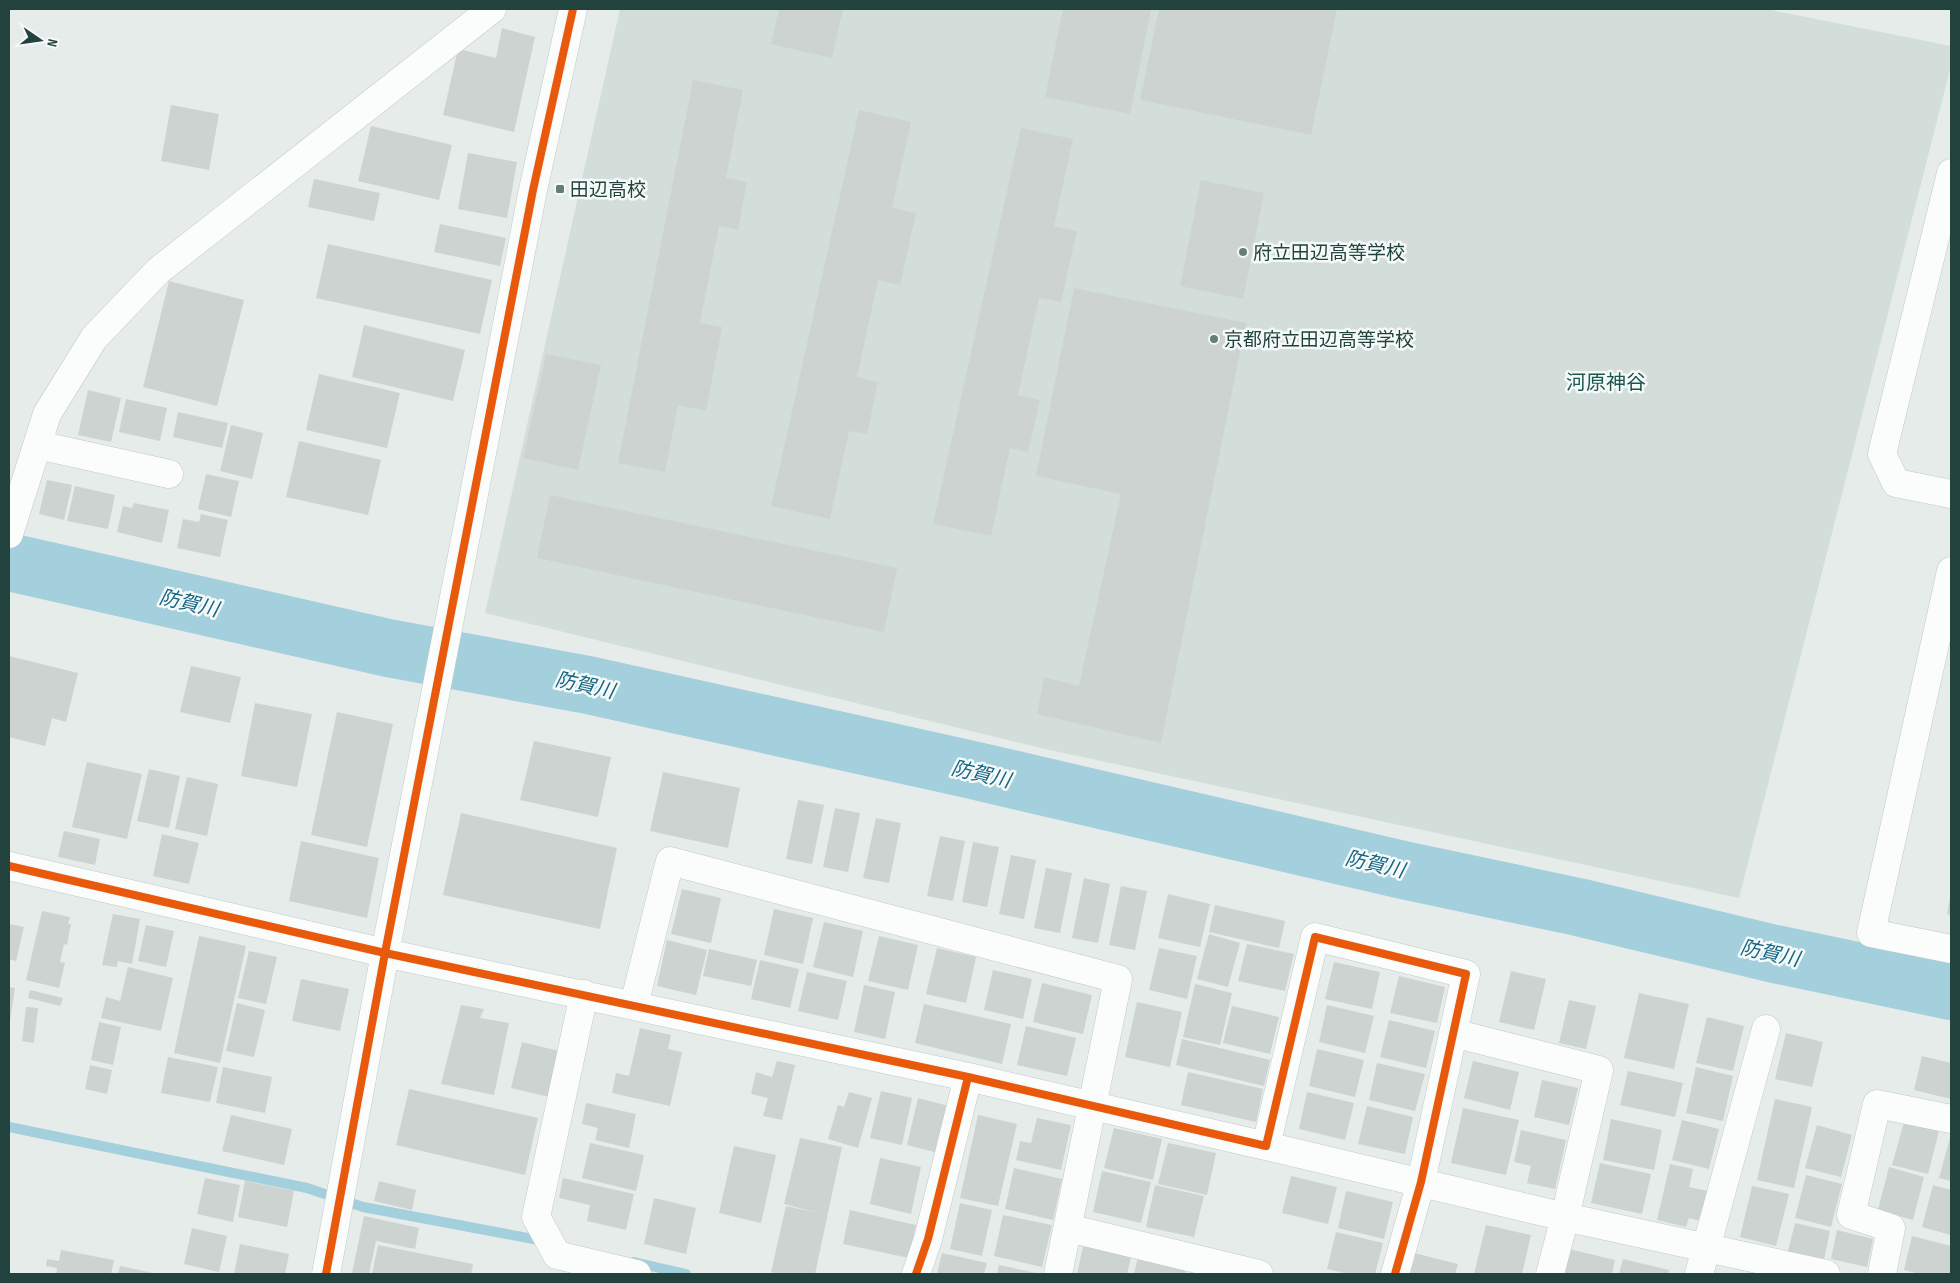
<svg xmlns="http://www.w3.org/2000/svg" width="1960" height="1283" viewBox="0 0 1960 1283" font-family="'Sofia Sans Condensed','Noto Sans JP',sans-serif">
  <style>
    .built { fill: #d3deda }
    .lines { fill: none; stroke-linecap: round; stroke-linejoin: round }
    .stream { stroke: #a4cfdd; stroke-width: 10 }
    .river { stroke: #a4cfdd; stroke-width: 58 }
    .building { fill: #ccd3d1 }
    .minor-casing { stroke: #c3c9c7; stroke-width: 29 }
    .minor { stroke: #fbfcfc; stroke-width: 28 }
    .cycleway-casing { stroke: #f5faf8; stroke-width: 11 }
    .cycleway { stroke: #e8590c; stroke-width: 8 }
    .poi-dot { fill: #667e7a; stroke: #f5faf8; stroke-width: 2 }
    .labels { text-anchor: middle; stroke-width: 5; stroke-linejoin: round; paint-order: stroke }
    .poi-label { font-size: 19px; fill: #21423d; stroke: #f5faf8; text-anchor: start }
    .neighbourhood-label { font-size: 20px; fill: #1b564f; stroke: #f5faf8 }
    .water-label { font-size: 20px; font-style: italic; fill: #156584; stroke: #f5faf8 }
  </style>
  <rect width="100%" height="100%" fill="#e6ecea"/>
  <path class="built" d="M620,9H1766L1951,46V66L1739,898L1045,749L485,613Z"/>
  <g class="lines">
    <path class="stream" d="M9,1127L307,1188L363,1207L544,1241
      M634,1262L686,1274"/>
    <path class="river" d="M9,562L388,648L588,685L968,769L1403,870L1578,907L1775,954L1951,991"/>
  </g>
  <path class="building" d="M779,9H843L832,58L771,44Z
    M1063,9H1151L1130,114L1045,97Z
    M1159,9H1337L1311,135L1140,100Z
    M502,28L535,37L514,132L443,115L458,49L496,58Z
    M693,80L743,90L726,178L747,182L738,230L719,226L700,323L722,327L706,411L678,405L665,472L618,463Z
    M171,105L219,114L209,170L161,161Z
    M859,110L911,122L892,208L916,213L900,285L878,280L857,377L878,382L867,434L849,431L830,519L771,506Z
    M371,126L452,145L439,200L358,181Z
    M1021,128L1073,139L1054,226L1077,231L1061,302L1039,298L1018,395L1040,400L1028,452L1010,448L991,536L933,524Z
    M468,153L517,162L507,218L458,209Z
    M314,179L380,193L374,221L308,207Z
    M1201,180L1264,193L1243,299L1180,286Z
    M440,224L506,238L500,266L434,252Z
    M328,244L492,280L480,334L316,298Z
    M169,281L244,300L217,406L143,387Z
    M1074,288L1246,323L1161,743L1037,714L1044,677L1079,686L1121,494L1036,476Z
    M364,325L465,350L453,401L352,377Z
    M546,354L601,365L578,470L523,458Z
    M319,374L400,393L387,448L306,430Z
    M88,390L121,398L111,442L78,435Z
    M126,399L167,408L160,441L119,432Z
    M178,412L228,423L222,448L173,437Z
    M231,425L263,433L252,479L220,471Z
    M299,441L381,460L368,515L286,497Z
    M206,474L239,481L231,517L198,509Z
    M47,480L72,485L64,520L39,514Z
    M75,486L115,495L108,529L67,521Z
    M550,495L897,568L884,632L537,558Z
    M134,503L169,510L162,543L117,532L123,506L132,508Z
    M201,514L228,520L220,557L177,548L183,519L199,522Z
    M9,656L78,673L66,722L52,718L45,746L9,737Z
    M191,666L241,677L230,723L180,712Z
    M255,703L312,714L297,787L241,776Z
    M337,712L393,724L367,847L311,835Z
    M534,741L611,757L598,817L520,800Z
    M87,762L142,774L127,839L72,827Z
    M149,769L180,776L169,828L137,821Z
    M663,772L740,788L728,848L650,831Z
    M187,777L218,784L207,836L175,829Z
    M798,800L824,805L812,864L786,859Z
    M835,808L860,813L848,872L823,867Z
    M461,813L617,848L600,929L443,895Z
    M876,818L901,823L889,883L863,878Z
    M64,831L100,839L95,865L58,857Z
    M162,834L199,843L189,884L153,876Z
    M940,836L965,841L953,901L927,896Z
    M301,841L379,858L367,918L289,901Z
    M973,842L999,847L987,907L962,902Z
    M1011,855L1036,860L1024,919L999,914Z
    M1046,868L1072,873L1060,933L1034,928Z
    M1084,878L1110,884L1098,943L1072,938Z
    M1121,886L1147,891L1135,950L1109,945Z
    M682,889L721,898L711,943L671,934Z
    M1168,894L1210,904L1200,947L1158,938Z
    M1950,898H1951V915L1947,914Z
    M1215,905L1285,921L1279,948L1209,932Z
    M774,909L813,918L803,964L764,955Z
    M42,911L70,917L68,924H71L67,945L64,944L60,962L65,963L59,988L26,980Z
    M113,914L140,919L132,964L118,961L117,967L102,965Z
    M824,922L863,931L853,977L813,967Z
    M9,924L24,927L16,961L9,959Z
    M146,925L174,931L166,967L138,961Z
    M1209,934L1240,943L1228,987L1197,979Z
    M199,936L246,946L220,1063L174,1053Z
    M879,936L918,945L908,990L868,981Z
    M667,940L707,950L696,995L657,986Z
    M1247,944L1294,954L1285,991L1238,981Z
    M937,948L976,957L966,1003L926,994Z
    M1159,948L1197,956L1187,999L1149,990Z
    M709,949L757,960L751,986L703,976Z
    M249,951L277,957L266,1004L238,998Z
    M760,960L799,969L790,1008L751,999Z
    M1334,962L1380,972L1372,1009L1325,999Z
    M128,967L173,978L161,1031L101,1018L106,997L120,1001Z
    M993,970L1032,979L1023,1019L984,1010Z
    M1511,971L1546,979L1534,1030L1499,1022Z
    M807,972L847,981L838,1020L798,1011Z
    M1399,976L1445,987L1437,1023L1390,1013Z
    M301,979L349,989L340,1031L292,1021Z
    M1042,983L1092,995L1083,1034L1033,1022Z
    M1195,984L1232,993L1220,1045L1183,1037Z
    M864,985L895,992L885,1039L854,1032Z
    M9,987L15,988L10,1021H9Z
    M30,990L63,998L60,1006L28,998Z
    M1639,993L1689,1004L1674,1069L1624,1058Z
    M1569,1000L1596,1006L1586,1049L1559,1043Z
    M1137,1002L1182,1012L1170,1067L1125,1057Z
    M237,1003L265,1010L254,1057L226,1051Z
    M924,1004L1011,1024L1002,1064L915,1043Z
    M461,1005L484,1009L480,1018L509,1023L494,1095L441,1084Z
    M1327,1005L1374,1016L1365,1053L1319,1042Z
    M1232,1006L1279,1017L1270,1054L1223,1043Z
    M26,1007L38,1008L34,1043L22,1041Z
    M1707,1017L1744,1026L1733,1071L1696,1063Z
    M1389,1020L1435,1031L1426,1068L1380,1057Z
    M99,1022L121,1027L113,1065L91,1060Z
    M1026,1026L1076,1038L1067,1076L1017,1065Z
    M640,1028L671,1035L668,1049L682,1052L670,1106L612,1093L616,1073L629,1076Z
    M1786,1033L1823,1042L1812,1087L1775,1079Z
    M1182,1039L1270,1060L1264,1086L1176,1065Z
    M522,1042L563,1052L553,1098L511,1088Z
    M1317,1049L1364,1060L1355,1097L1309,1086Z
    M1922,1056L1951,1063V1099L1914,1090Z
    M168,1057L218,1067L210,1102L161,1093Z
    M777,1061L795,1065L782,1120L763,1116L768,1098L751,1094L756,1072L772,1077Z
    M1473,1061L1519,1072L1510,1110L1464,1098Z
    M1377,1063L1425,1074L1415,1111L1369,1100Z
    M90,1065L112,1070L107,1094L85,1089Z
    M223,1067L272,1077L265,1113L216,1103Z
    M1696,1067L1733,1076L1723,1121L1686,1113Z
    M1628,1071L1683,1083L1675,1117L1620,1105Z
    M1188,1072L1263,1089L1256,1122L1181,1105Z
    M1542,1080L1578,1088L1569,1125L1534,1117Z
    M409,1089L538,1118L525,1175L396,1145Z
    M881,1091L912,1098L902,1145L870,1138Z
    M849,1092L872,1098L858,1148L828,1139L838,1105L844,1107Z
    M1307,1092L1354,1103L1345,1140L1299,1129Z
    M918,1098L949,1106L938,1153L907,1145Z
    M1775,1099L1812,1107L1794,1188L1757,1180Z
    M586,1103L636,1114L629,1148L595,1140L598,1128L582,1124Z
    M1367,1106L1413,1117L1405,1154L1358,1144Z
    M1463,1108L1519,1120L1506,1175L1451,1163Z
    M231,1115L292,1129L284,1165L222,1151Z
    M978,1115L1017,1124L998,1206L960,1198Z
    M1037,1118L1071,1125L1061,1170L1016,1160L1020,1141L1031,1143Z
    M1611,1119L1662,1130L1654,1170L1603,1160Z
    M1682,1120L1719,1129L1709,1169L1672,1160Z
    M1904,1122L1939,1131L1928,1174L1892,1165Z
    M1817,1125L1852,1135L1841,1177L1805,1168Z
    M1114,1128L1162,1139L1153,1180L1104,1168Z
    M1521,1130L1566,1140L1555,1189L1527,1183L1531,1166L1514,1162Z
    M1951,1134V1181L1939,1178Z
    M800,1138L842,1147L815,1274H779L771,1272L786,1206L818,1213L784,1204Z
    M590,1143L644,1155L636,1191L582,1178Z
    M1168,1143L1216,1153L1207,1195L1158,1184Z
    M734,1146L776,1155L761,1223L719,1213Z
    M880,1158L921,1167L911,1214L870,1204Z
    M1600,1163L1651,1174L1642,1214L1591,1203Z
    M1670,1164L1693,1169L1689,1187L1708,1191L1701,1221L1689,1218L1686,1227L1657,1220Z
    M1889,1167L1924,1177L1913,1220L1878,1210Z
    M1014,1168L1062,1179L1053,1220L1005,1209Z
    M1102,1171L1151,1182L1141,1223L1093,1212Z
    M1806,1175L1842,1184L1831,1227L1795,1218Z
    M1291,1176L1337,1187L1328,1224L1282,1213Z
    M205,1178L240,1185L233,1222L197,1214Z
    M563,1178L634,1194L626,1230L587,1221L590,1205L559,1198Z
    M245,1181L294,1191L287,1227L238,1217Z
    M379,1181L416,1190L412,1210L374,1201Z
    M1155,1185L1204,1196L1194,1237L1146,1227Z
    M1933,1185L1951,1190V1235L1922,1227Z
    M1752,1186L1789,1194L1776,1246L1740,1237Z
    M1346,1191L1393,1202L1384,1239L1338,1228Z
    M654,1198L696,1208L686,1254L644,1244Z
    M960,1203L992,1210L982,1256L950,1249Z
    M850,1210L916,1225L909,1258L843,1244Z
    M1003,1215L1052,1225L1042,1267L994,1256Z
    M364,1216L419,1228L415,1249L376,1241L369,1274L352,1273Z
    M1795,1223L1830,1231L1824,1260L1788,1251Z
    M1486,1225L1531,1235L1522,1274H1474Z
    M192,1228L227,1236L219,1272L184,1264Z
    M1837,1230L1873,1239L1867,1267L1831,1259Z
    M1336,1232L1383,1243L1375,1274H1349L1327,1269Z
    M1912,1236L1951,1246V1274H1920L1904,1270Z
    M1084,1242L1132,1253L1127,1274H1077Z
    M240,1244L289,1254L285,1274H234Z
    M378,1245L473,1264L471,1274H372Z
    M1569,1249L1615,1260L1612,1274H1563Z
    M61,1250L114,1260L111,1274H56L57,1268L46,1266L47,1259L59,1261Z
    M942,1253L987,1263L984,1274H937Z
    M1414,1253L1458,1264L1455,1274H1409Z
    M1138,1256L1186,1267L1185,1274H1134Z
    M1623,1259L1669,1270L1668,1274H1619Z
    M999,1265L1036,1273V1274H997Z
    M120,1266L153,1273V1274H118Z"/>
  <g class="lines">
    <defs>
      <path id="minor" d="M1951,173L1882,454L1896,483L1951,494
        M38,445L169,474
        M9,534L47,414L94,338L158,271L492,9
        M1951,571L1871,933L1951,949
        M9,866L385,953L968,1077L928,1239L916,1274
        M584,994L536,1217L557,1255L637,1274
        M634,1005L670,861L1118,979L1058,1274
        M968,1077L1266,1146L1315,937L1466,974L1421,1182L1395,1274
        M1266,1146L1565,1217L1599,1070L1453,1033
        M1068,1228L1259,1274
        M326,1274L385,953L533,190L573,9
        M1550,1274L1565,1217L1826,1274
        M1699,1274L1766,1029
        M1882,1274L1891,1228L1851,1215L1877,1104L1951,1119"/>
    </defs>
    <use href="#minor" class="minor-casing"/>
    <use href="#minor" class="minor"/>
    <defs>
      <path id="cycleway" d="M9,866L385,953L968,1077L928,1239L916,1274
        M968,1077L1266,1146L1315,937L1466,974L1421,1182L1395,1274
        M326,1274L385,953L533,190L573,9"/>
    </defs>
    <use href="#cycleway" class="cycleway-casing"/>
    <use href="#cycleway" class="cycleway"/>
  </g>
  <g class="poi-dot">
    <rect x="555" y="184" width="10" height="10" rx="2.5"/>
    <circle cx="1243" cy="252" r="5"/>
    <circle cx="1214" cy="339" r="5"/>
  </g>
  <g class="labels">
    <g class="poi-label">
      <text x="570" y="196">田辺高校</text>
      <text x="1253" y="259">府立田辺高等学校</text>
      <text x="1224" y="346">京都府立田辺高等学校</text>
    </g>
    <g class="neighbourhood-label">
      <text x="1606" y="389">河原神谷</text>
    </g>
    <g class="water-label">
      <text transform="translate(189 603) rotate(13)" y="7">防賀川</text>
      <text transform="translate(585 685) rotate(12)" y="7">防賀川</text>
      <text transform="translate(981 774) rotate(13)" y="7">防賀川</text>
      <text transform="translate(1375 864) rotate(13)" y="7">防賀川</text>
      <text transform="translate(1770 953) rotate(12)" y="7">防賀川</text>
    </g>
  </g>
  <rect width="1960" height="1283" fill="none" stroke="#21423d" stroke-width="20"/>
  <g transform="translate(40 40) rotate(103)" stroke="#f5faf8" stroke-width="4" paint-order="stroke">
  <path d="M0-4L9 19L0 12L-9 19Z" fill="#21423d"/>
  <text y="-8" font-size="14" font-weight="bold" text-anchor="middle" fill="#21423d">N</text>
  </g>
</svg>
